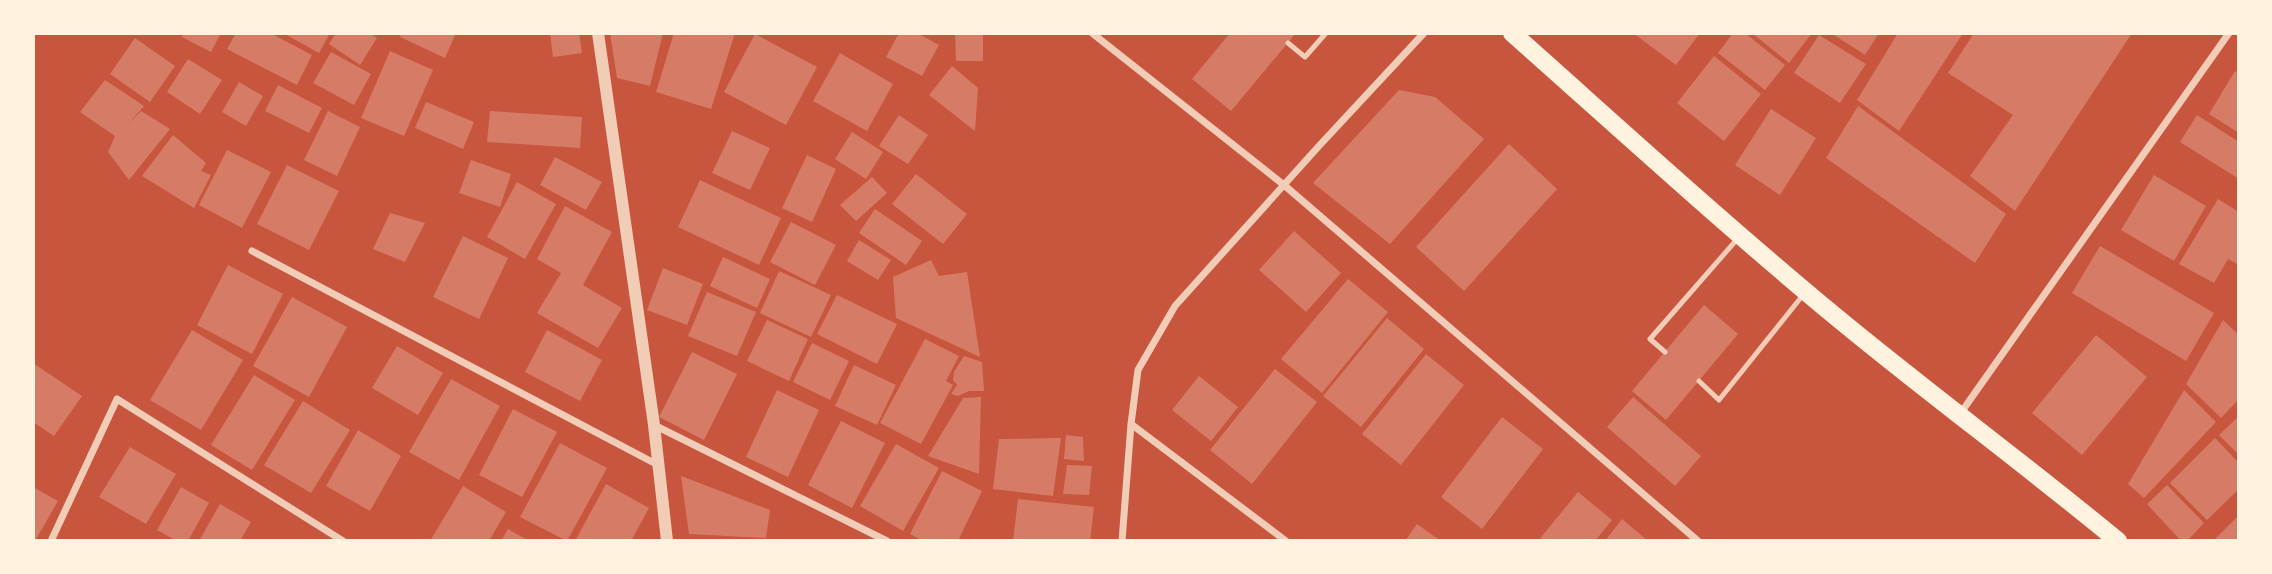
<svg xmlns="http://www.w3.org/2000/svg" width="2272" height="574" viewBox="0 0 2272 574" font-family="Commissioner,sans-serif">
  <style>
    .building { fill: #d67c66 }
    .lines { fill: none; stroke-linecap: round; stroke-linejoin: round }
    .service { stroke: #f1ccb7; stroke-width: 5 }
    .minor { stroke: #f1ccb7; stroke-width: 7 }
    .tertiary { stroke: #f1ccb7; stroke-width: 12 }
    .primary { stroke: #fff3e0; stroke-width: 18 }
  </style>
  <rect width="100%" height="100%" fill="#c8553d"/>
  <path class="building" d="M183,33H221L211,52L182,37Z
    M236,33H270L312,55L297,85L227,49Z
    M283,33H330L319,53Z
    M336,33H370L377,38L360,65L329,44Z
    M401,33H456L445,58L400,37Z
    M550,33H579L582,53L553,57Z
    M610,33H663L650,86L617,78Z
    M674,33H735L711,109L656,92Z
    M899,33H917L939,45L922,76L886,57Z
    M955,33H983V61H956Z
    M1230,33H1296L1231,111L1192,79Z
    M1633,33H1700L1676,65Z
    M1733,33H1745L1785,65L1765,90L1718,53Z
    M1752,33H1812L1789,63Z
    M1831,33H1879L1865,55Z
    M1898,33H1963L1899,131L1857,100Z
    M1974,33H2132L2015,211L1970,176L2013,115L1948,73Z
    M755,34L817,67L786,125L724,92Z
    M1819,35L1866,64L1840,103L1794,73Z
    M135,38L175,66L150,102L110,74Z
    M390,51L433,70L404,136L361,118Z
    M331,52L371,74L354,105L313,83Z
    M840,53L893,84L867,131L813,101Z
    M1714,56L1761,94L1724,141L1677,103Z
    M188,59L222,80L200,114L167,92Z
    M952,66L978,88L975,131L929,95Z
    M2235,71L2239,73V133L2209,114Z
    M105,80L144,106L128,124L141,111L170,129L129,180L108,152L115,136L80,112Z
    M239,82L263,96L246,126L222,112Z
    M278,85L322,108L309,133L265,111Z
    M1399,90L1435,97L1484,139L1390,244L1313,183Z
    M426,102L474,122L463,149L415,128Z
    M1858,106L2006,214L1975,263L1826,158Z
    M1771,109L1816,138L1780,195L1735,165Z
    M328,111L360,127L337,176L304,160Z
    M490,111L582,117L580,148L487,142Z
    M899,115L928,135L908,164L879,146Z
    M2197,115L2239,142V179L2180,142Z
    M732,131L770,148L750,190L712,173Z
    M852,132L883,152L866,179L835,159Z
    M173,135L206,163L201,171L211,175L194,208L142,176Z
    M1509,144L1557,189L1464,291L1416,247Z
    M227,150L271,172L242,228L199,205Z
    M807,155L836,169L812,222L782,208Z
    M555,157L602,182L586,210L540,185Z
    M471,160L511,174L500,207L459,193Z
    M287,165L339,191L309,250L257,224Z
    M916,174L967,214L943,244L892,204Z
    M2154,175L2206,206L2174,261L2121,230Z
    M872,177L887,193L856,221L840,205Z
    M700,180L781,218L759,265L678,227Z
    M517,182L556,204L525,259L487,237Z
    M2218,199L2239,212V265L2228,259L2214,283L2179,264Z
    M565,206L612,232L583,285L622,308L598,348L537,313L561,273L537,259Z
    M875,209L922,241L906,265L859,233Z
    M390,213L425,223L405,262L373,249Z
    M791,222L836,245L815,285L770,262Z
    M1294,231L1341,273L1306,312L1259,270Z
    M463,236L508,258L479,319L433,297Z
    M859,240L891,260L878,280L847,261Z
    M2100,246L2214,313L2186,361L2072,293Z
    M723,257L770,279L757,308L710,286Z
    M931,260L939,276L967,272L980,357L896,318L893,277Z
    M228,265L283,294L252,354L197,325Z
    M663,268L703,284L687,325L647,310Z
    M779,271L831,295L811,337L760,313Z
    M1348,279L1388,312L1322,393L1281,359Z
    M707,292L756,312L737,356L688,336Z
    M837,295L897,324L877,364L817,334Z
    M292,297L347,327L309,397L253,366Z
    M1704,305L1738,334L1666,420L1632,391Z
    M1387,318L1424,349L1361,427L1323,396Z
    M767,320L808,339L789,381L747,361Z
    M2223,320L2239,335V399L2221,418L2186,384Z
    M192,330L243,360L201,430L150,400Z
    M547,330L602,360L580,401L525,372Z
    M2096,335L2147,377L2082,455L2032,413Z
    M925,339L959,356L946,381L953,385L921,444L880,423Z
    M812,343L849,361L830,400L793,382Z
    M397,346L443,373L418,415L372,388Z
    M692,352L737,374L704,440L659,417Z
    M1426,354L1464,385L1401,465L1362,434Z
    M964,356L982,362L984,391H969L958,396L951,394L957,385L953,380L954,372Z
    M33,363L82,396L54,436L33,422Z
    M854,365L896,385L877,425L835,406Z
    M1275,369L1317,402L1252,484L1210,450Z
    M254,375L295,400L252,470L211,445Z
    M1199,376L1238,407L1211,441L1172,410Z
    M451,379L500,406L459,480L409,452Z
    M777,390L819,410L788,477L746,457Z
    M2184,390L2216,422L2144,498L2128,484Z
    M981,397L979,474L928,456L963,398Z
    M1633,397L1701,456L1675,486L1607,427Z
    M303,401L350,430L311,493L264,465Z
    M513,409L557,432L522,497L479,475Z
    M2239,416V455L2219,435Z
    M1502,417L1543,449L1482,529L1441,497Z
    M841,421L885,443L852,508L808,485Z
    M358,430L401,456L370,511L326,486Z
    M1066,435L1083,437L1084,461L1064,459Z
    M1061,438L1053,496L993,489L999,439Z
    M2215,438L2239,463V489L2207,520L2170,483Z
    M560,443L607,468L567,541L520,517Z
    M896,444L939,468L903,531L860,506Z
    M130,447L176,474L146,524L99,497Z
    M1067,465L1092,466L1089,495L1063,494Z
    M942,471L982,491L958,541H923L910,534Z
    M681,476L770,510L766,538L689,534Z
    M606,484L649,508L631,541H575Z
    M2167,485L2204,523L2187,541H2181L2147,504Z
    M463,486L506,512L489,541H430Z
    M33,487L58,501L35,541H33Z
    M181,487L209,503L188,541H177L157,530Z
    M1578,492L1612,520L1595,541H1538Z
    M1018,499L1094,507L1090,541H1013Z
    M220,504L251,522L240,541H199Z
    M2239,515V541H2213Z
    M1622,519L1648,541H1605Z
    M1417,524L1441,541H1405Z
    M508,529L529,541H501Z"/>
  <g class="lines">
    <path class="service" d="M1288,43L1305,57L1326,33
      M1665,352L1650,339L1739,237
      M1699,381L1719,400L1803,295"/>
    <path class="minor" d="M1092,33L1284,185L1698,541
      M252,251L658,465
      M1960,414L2229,33
      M1131,424L1286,541
      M654,425L887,541
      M51,541L117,399L343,541
      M1122,541L1131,424L1138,370L1175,306L1318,147L1424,33"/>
    <path class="tertiary" d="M598,33L654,425L667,541"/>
    <path class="primary" d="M1512,33C1619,128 1725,225 1835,316C1928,393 2025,464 2118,541"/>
  </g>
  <rect width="2272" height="574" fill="none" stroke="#fff3e0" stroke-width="70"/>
</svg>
